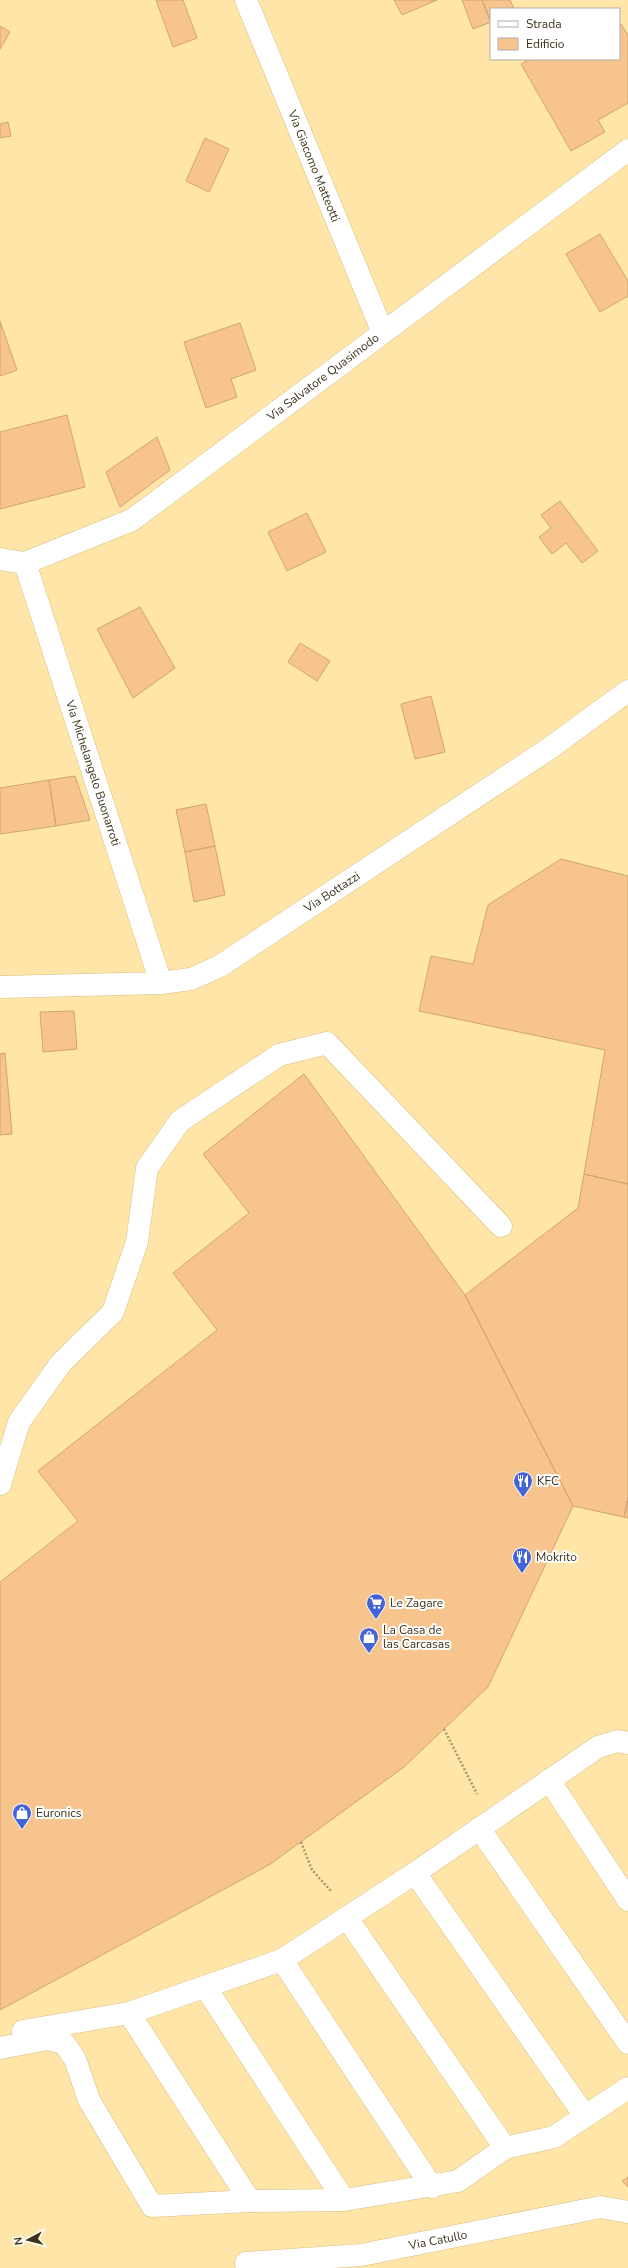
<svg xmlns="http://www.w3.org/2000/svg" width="628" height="2268" viewBox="0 0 628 2268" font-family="'Nunito Sans',sans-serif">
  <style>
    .building { fill: #f7c48e; stroke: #d1a474 }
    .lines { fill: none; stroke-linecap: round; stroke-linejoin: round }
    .minor-casing { stroke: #d6be81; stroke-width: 23 }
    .path { stroke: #a99669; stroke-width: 2.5; stroke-dasharray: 2 2; stroke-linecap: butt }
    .minor { stroke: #fff; stroke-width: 22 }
    .labels { text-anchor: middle; stroke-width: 4; stroke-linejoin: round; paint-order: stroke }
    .street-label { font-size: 12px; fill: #3d331a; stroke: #fff }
    .poi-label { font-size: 12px; fill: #3d331a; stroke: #fff; text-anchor: start }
  </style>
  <rect width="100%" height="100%" fill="#ffe5a8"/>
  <path class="building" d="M156,0H183L197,38L173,47Z
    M394,0H437L402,15Z
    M462,0H482L491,22L473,29Z
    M482,0H510L514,9H491V22Z
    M621,24L628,35V103L598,120L605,132L571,151L521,64L530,59H619V25Z
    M0,26L10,32L0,49Z
    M8,122L11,136L0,138V124Z
    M205,138L229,149L209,192L186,181Z
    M600,234L628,281V296L600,312L566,254Z
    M0,321L17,370L0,376Z
    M240,323L256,370L231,379L237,397L206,408L184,342Z
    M67,415L85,487L0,509V432Z
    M157,437L170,470L120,507L106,472Z
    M560,501L598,551L582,563L566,543L552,554L539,537L551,528L541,515Z
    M307,513L326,552L287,571L268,532Z
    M140,607L175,668L133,698L97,629Z
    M300,643L330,661L317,681L288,662Z
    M431,696L445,752L415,759L401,704Z
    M75,776L90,820L56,826L49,780Z
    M49,780L56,826L0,834V788Z
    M206,804L215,846L185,852L176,810Z
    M215,846L225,895L194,902L185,852Z
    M561,859L628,876V1184L584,1174L605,1050L419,1011L431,956L473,964L488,905Z
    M74,1011L77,1049L43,1052L40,1012Z
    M5,1053L12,1134L0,1135V1054Z
    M304,1074L465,1295L573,1506L488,1687L404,1767L269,1865L0,2010V1582L78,1521L38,1471L217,1330L173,1273L249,1213L203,1154Z
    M584,1174L628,1184V1497L624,1517L573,1506L465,1295L578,1208Z
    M628,1497V1518L624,1517Z
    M628,2177V2187L622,2181Z"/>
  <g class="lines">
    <defs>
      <path id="minor" d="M246,0L383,333
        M0,559L25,563L132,520L628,150
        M25,563L161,983
        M0,987L161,983L191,979L220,966L550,748L628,691
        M0,1484L19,1422L61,1363L113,1312L137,1242L147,1168L180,1121L279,1055L327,1043L501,1226
        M549,1780L628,1900
        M479,1828L628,2043
        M415,1873L585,2116
        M347,1918L505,2148
        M282,1960L432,2187
        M206,1988L344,2200
        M129,2013L250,2201
        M23,2031L129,2013L282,1960L415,1873L598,1747L618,1741L628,1743
        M0,2048L47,2039L64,2043L75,2059L89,2100L152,2206L250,2201L344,2200L458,2181L505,2148L554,2137L628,2088
        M246,2263L361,2255L601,2207L628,2212"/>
    </defs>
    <use href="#minor" class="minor-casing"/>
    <path class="path" d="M444,1729L477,1794
      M301,1842L312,1870L332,1892"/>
    <use href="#minor" class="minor"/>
  </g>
  <defs>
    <symbol id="restaurant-pin" viewBox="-11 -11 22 30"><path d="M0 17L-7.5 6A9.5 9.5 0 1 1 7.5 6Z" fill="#4363d6" stroke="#fff"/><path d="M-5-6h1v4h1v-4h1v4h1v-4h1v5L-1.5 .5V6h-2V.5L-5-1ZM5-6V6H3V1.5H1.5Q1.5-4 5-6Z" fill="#fff"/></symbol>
    <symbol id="supermarket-pin" viewBox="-11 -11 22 30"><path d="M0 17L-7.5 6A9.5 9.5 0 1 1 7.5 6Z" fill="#4363d6" stroke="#fff"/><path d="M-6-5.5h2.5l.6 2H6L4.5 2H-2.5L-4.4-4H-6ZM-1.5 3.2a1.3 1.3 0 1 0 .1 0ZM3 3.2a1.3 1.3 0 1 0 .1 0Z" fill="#fff"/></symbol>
    <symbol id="shop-pin" viewBox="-11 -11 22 30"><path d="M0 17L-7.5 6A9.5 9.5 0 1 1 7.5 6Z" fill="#4363d6" stroke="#fff"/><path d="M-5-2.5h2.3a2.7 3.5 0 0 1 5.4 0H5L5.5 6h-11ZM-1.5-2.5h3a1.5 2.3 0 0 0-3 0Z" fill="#fff"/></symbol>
  </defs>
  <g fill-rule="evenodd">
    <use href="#restaurant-pin" x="512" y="1470" width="22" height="30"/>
    <use href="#restaurant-pin" x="511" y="1546" width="22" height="30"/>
    <use href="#supermarket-pin" x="365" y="1592" width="22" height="30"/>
    <use href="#shop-pin" x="358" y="1626" width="22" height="30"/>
    <use href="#shop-pin" x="11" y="1802" width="22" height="30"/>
  </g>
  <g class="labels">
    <g class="street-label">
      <text transform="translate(314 166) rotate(68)" y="4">Via Giacomo Matteotti</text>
      <text transform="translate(323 377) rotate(-37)" y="4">Via Salvatore Quasimodo</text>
      <text transform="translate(93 773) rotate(72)" y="4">Via Michelangelo Buonarroti</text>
      <text transform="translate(332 892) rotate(-33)" y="4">Via Bottazzi</text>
      <text transform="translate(438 2240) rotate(-11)" y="4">Via Catullo</text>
    </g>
    <g class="poi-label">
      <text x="537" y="1485">KFC</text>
      <text x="536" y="1561">Mokrito</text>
      <text x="390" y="1607">Le Zagare</text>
      <text x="383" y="1634">La Casa de<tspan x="383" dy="14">las Carcasas</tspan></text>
      <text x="36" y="1817">Euronics</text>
    </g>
  </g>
  <rect x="490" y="8" width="130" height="52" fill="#ffffff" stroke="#b1ada3"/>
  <rect x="498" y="21" width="20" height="6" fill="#ffffff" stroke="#b1ada3"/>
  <text x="526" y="28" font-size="12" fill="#3d331a">Strada</text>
  <rect x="498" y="38" width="20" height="12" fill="#f7c48e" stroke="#b1ada3"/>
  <text x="526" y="48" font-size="12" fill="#3d331a">Edificio</text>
  <g transform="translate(28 2240) rotate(263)" stroke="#ffffff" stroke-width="3" paint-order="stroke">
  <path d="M0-3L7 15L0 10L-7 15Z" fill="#3d331a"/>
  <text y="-6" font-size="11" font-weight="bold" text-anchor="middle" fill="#3d331a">N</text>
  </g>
</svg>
